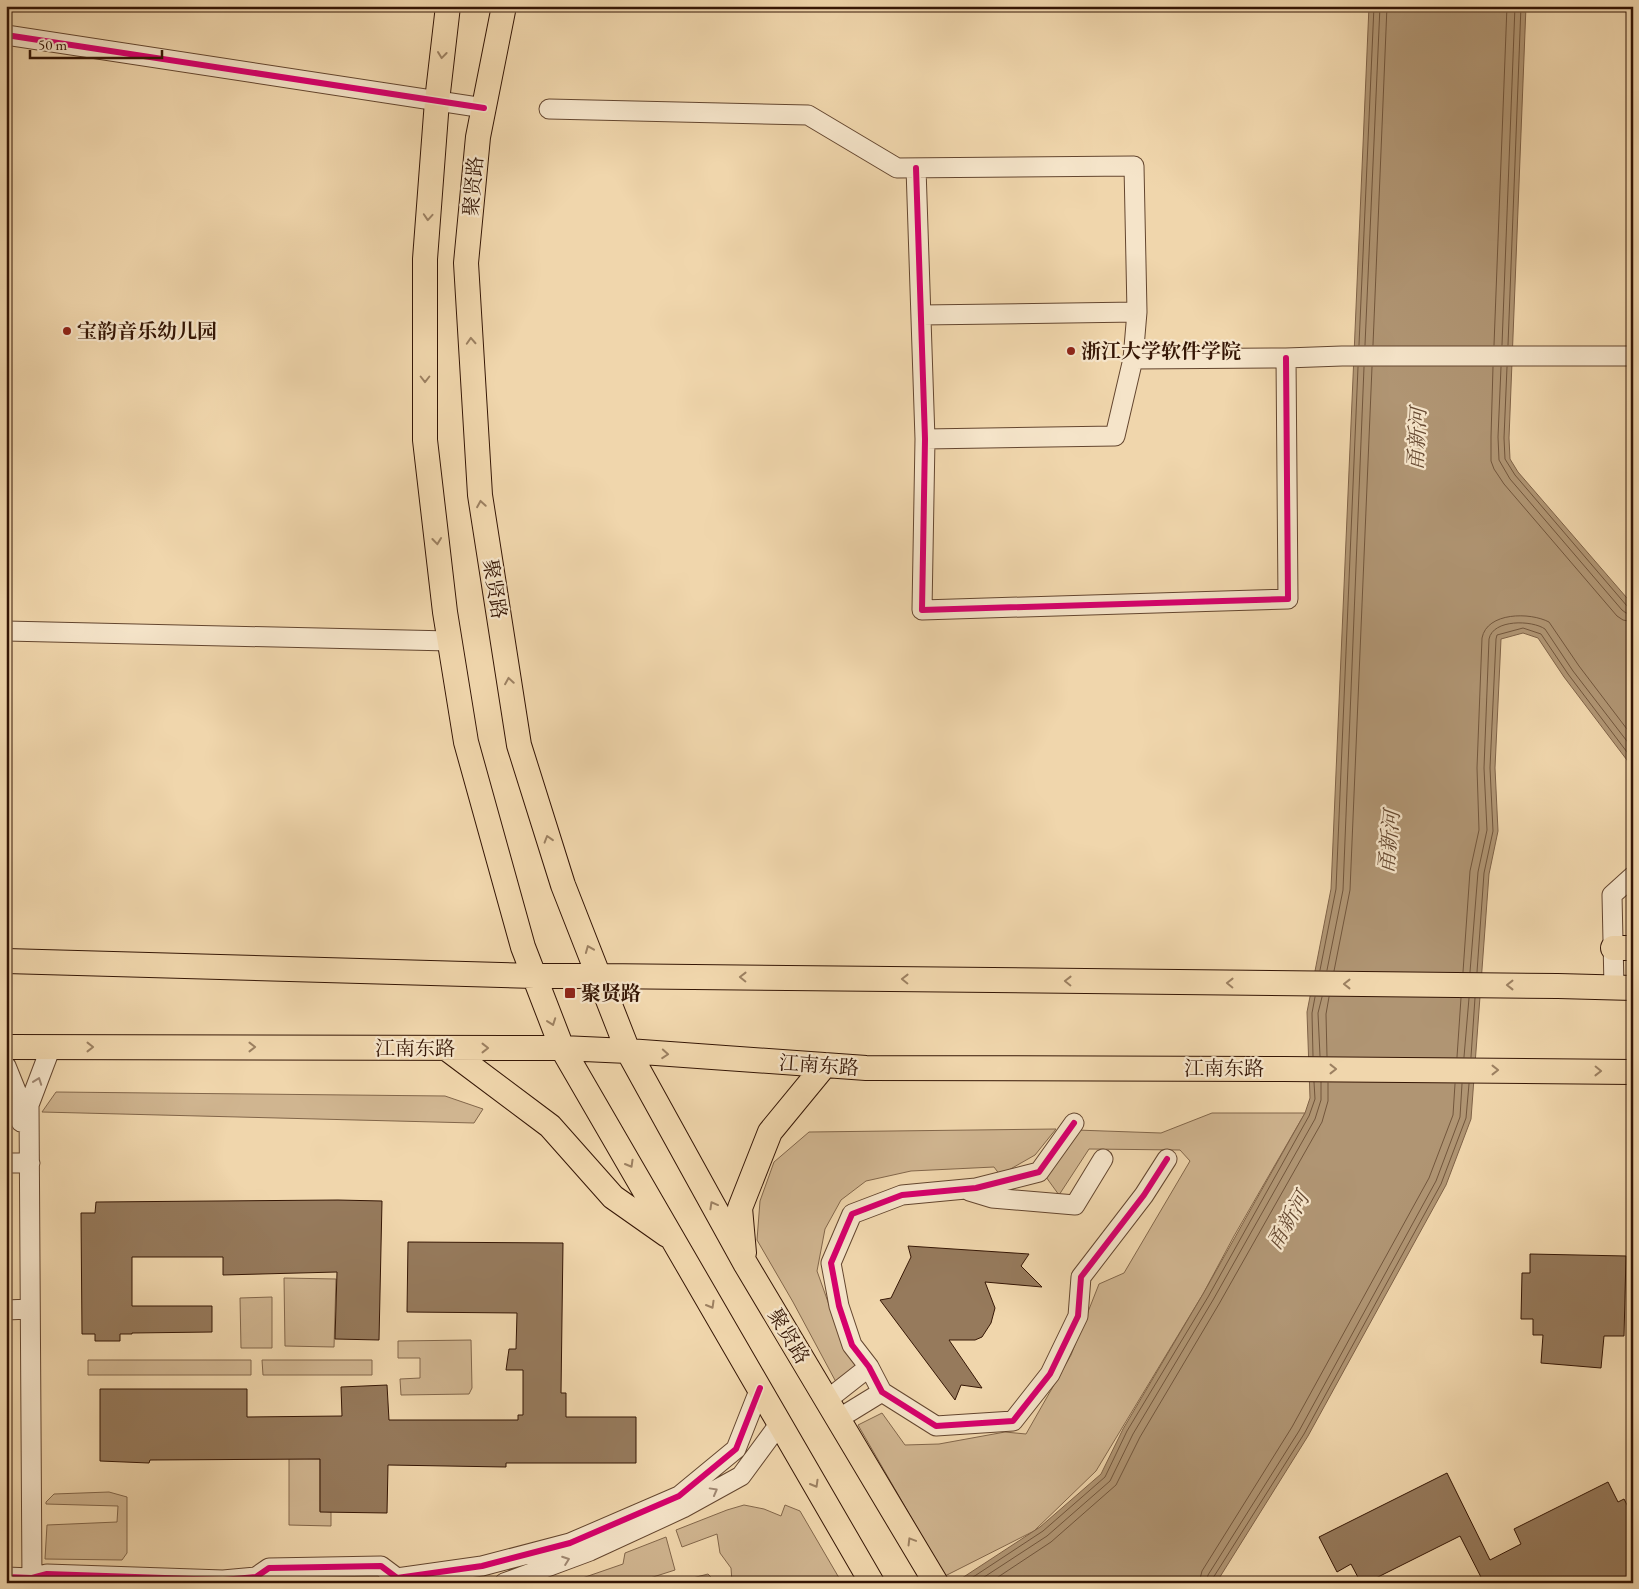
<svg xmlns="http://www.w3.org/2000/svg" width="1639" height="1589" viewBox="0 0 1639 1589" font-family="'EB Garamond','Noto Serif SC',serif">
  <style>
    .green { fill: #d0b590; stroke: #82664a }
    .water { fill: #b09573; stroke: #7f6247 }
    .lines { fill: none; stroke-linecap: round; stroke-linejoin: round }
    .shore { stroke: #72563c; stroke-width: 1 }
    .building { fill: #967a5c; stroke: #351605 }
    .minor-casing { stroke: #64462f; stroke-width: 21 }
    .major-casing { stroke: #351605; stroke-width: 26 }
    .minor { stroke: #f5e4c9; stroke-width: 19 }
    .major { stroke: #f0d6ac; stroke-width: 24 }
    .cycleway-casing { stroke: #f5e4c9; stroke-width: 9 }
    .cycleway { stroke: #d6006c; stroke-width: 6 }
    .oneway { stroke: #9c8061 }
    .oneway2 { stroke: #9f8771 }
    .poi-dot { fill: #8f2418; stroke: #f5e4c9; stroke-width: 2 }
    .labels { text-anchor: middle; stroke-width: 4.5; stroke-linejoin: round; paint-order: stroke }
    .street-label { font-size: 20px; fill: #351605; stroke: #f5e4c9 }
    .poi-label { font-size: 20px; font-weight: bold; fill: #351605; stroke: #f5e4c9; text-anchor: start }
    .water-label { font-size: 21px; font-style: italic; fill: #664931; stroke: #f5e4c9 }
  </style>
  <rect width="100%" height="100%" fill="#f0d6ac"/>
  <filter id="stains"><feTurbulence type="fractalNoise" baseFrequency=".004" numOctaves="4"/><feColorMatrix values="0 0 0 0 .2 0 0 0 0 .09 0 0 0 0 .02 0 0 0 .5 -.17"/></filter>
  <radialGradient id="worn" r=".72"><stop offset=".6" stop-color="#630" stop-opacity="0"/><stop offset="1" stop-color="#630" stop-opacity=".3"/></radialGradient>
  <path class="green" d="M56,1092L445,1096L483,1109L474,1123L42,1112Z
    M1212,1113H1305L1234,1236L1203,1294L1096,1471L1034,1531L945,1576L858,1425L882,1413L905,1445L939,1444L1005,1432L1026,1434L1071,1355L1099,1284L1124,1273L1190,1161L1180,1150L1089,1149L1059,1195L1046,1177L1076,1130L1161,1133Z
    M1056,1129L1035,1155L1000,1175L994,1167L911,1171L866,1181L841,1200L825,1229L817,1271L833,1316L864,1371L836,1382L793,1302L757,1240L760,1201L774,1162L809,1132Z
    M284,1278L336,1279L334,1347L285,1346Z
    M272,1297V1348H241L240,1298Z
    M471,1340L472,1388L469,1394L401,1395L400,1379L420,1378V1358H398V1341Z
    M88,1360H251V1375H88Z
    M262,1360H372V1375H263Z
    M289,1458L320,1459V1511L331,1512V1526L289,1525Z
    M109,1492L127,1497V1553L122,1560L45,1559L47,1525L117,1522L118,1506L46,1504V1502L54,1494Z
    M744,1505L764,1509L781,1516L785,1505L800,1511L842,1583H729L732,1582L731,1568L720,1553L717,1534L682,1547L676,1530L727,1510Z
    M666,1537L675,1570L647,1579L648,1583H568L623,1564L625,1553Z
    M708,1574L717,1583H673Z"/>
  <path class="water" d="M1369,6H1526L1509,438L1510,459L1518,472L1633,605V768L1564,677L1538,638L1523,633L1501,639L1495,768L1498,831L1489,874L1471,1119L1446,1185L1308,1436L1218,1580L1216,1583H960L959,1580L1040,1527L1101,1474L1123,1429L1203,1294L1305,1113L1310,1098L1307,1012L1331,889Z"/>
  <g class="lines">
    <path class="shore" d="M1359,345L1374,6
      M1365,345L1380,6
      M1373,345L1387,6
      M1494,345L1507,6
      M1502,345L1515,6
      M1508,345L1521,6
      M1493,367L1491,437V461L1494,469L1504,484L1617,616L1623,620L1633,622
      M1501,367L1498,437L1499,460L1510,479L1622,610L1626,613L1633,614
      M1507,367L1504,438L1505,459L1515,475L1627,606L1633,608
      M1320,970L1336,889L1358,367
      M1327,970L1343,890L1364,367
      M1334,971L1350,890L1372,367
      M1463,972L1470,871L1479,830L1477,768L1482,638C1487,612 1530,612 1549,622L1579,666L1633,737
      M1470,972L1478,872L1487,830L1484,768L1489,639C1493,619 1532,620 1545,629L1573,671L1633,749
      M1477,972L1484,873L1493,831L1490,768L1496,639L1497,635L1523,628L1541,634L1568,674L1633,760
      M1313,1056L1312,1013L1315,997
      M1320,1056L1318,1013L1322,997
      M1327,1056L1326,1014L1329,997
      M1457,1057L1461,998
      M1464,1057L1469,998
      M1471,1057L1475,998
      M964,1583L1043,1531L1105,1477L1127,1431L1208,1297L1309,1116L1315,1099L1314,1082
      M975,1583L1047,1536L1110,1481L1133,1434L1213,1300L1315,1119L1321,1100V1082
      M989,1583L1051,1542L1116,1485L1140,1437L1219,1304L1322,1122L1328,1101V1083
      M1199,1583L1202,1571L1292,1427L1429,1178L1453,1115L1455,1084
      M1206,1583L1208,1575L1299,1431L1436,1181L1460,1117L1462,1084
      M1213,1583V1578L1304,1434L1441,1184L1466,1118L1469,1084"/>
  </g>
  <path class="building" d="M338,1200L382,1201L379,1340L335,1339L337,1272L223,1275V1257H132V1306H212V1332L132,1333V1334H120V1341H95V1334H82L81,1213H95L96,1202Z
    M408,1242L563,1243L561,1393H566V1417H636V1463H506V1467L388,1465L387,1513L320,1512V1459L150,1460L149,1463L100,1461V1389H247V1417L342,1416L341,1387L387,1385L389,1420H518V1415H523V1370H506L509,1349H516L517,1313L407,1312Z
    M908,1246L1029,1254L1021,1266L1042,1287L985,1282L995,1308L991,1323L982,1337L975,1340H949L982,1388L961,1385L955,1400L880,1300L891,1298L911,1257Z
    M1530,1254L1626,1256L1624,1336H1604L1601,1368L1541,1363L1543,1335H1533V1319H1521L1522,1273H1530Z
    M1447,1473L1490,1560L1521,1544L1514,1529L1608,1482L1618,1502L1624,1499L1633,1516V1580L1627,1583H1484L1460,1536L1366,1583H1361L1351,1564L1337,1572L1319,1537Z"/>
  <g class="lines">
    <defs>
      <path id="minor" d="M6,35L484,108
        M549,109L808,115L897,168L1134,166L1137,312L921,315
        M916,168L925,439L922,610L1288,599L1286,358
        M1133,359L1286,358L1342,356H1633
        M925,439L1115,436L1133,359L1137,312
        M6,631L450,641
        M1614,987L1612,895L1633,876
        M6,1066L21,1103V1122
        M1074,1123L1039,1172L976,1188L902,1195L852,1214L831,1263L839,1306L852,1345L869,1367L882,1392L936,1426L1013,1421L1050,1374L1078,1316L1081,1277L1144,1195L1167,1159
        M6,1163H30
        M969,1191L992,1198L1075,1205L1103,1159
        M6,1310L30,1309
        M827,1400L869,1367
        M838,1419L882,1392
        M6,1577L32,1578L47,1574L223,1580L256,1577L269,1568L381,1566L397,1578L482,1566L570,1543L679,1496L736,1449L760,1388
        M32,1583L29,1105L51,1047
        M504,1583L590,1551L683,1508L741,1476L780,1423"/>
      <path id="major" d="M448,6L437,101L425,259V440L445,612L466,742L523,947L562,1048L872,1583
        M504,6L478,137L466,263L480,495L519,745L563,885L628,1051L745,1263L936,1583
        M1613,948H1633
        M6,961L535,976H599L1558,986L1633,988
        M6,1047L562,1048L628,1051L866,1068L1284,1069L1633,1072
        M446,1048L550,1126L613,1197L667,1235
        M744,1253L740,1208L770,1132L825,1065"/>
    </defs>
    <use href="#minor" class="minor-casing"/>
    <use href="#major" class="major-casing"/>
    <use href="#minor" class="minor"/>
    <use href="#major" class="major"/>
    <defs>
      <path id="cycleway" d="M6,35L484,108
        M916,168L925,439L922,610L1288,599L1286,358
        M1074,1123L1039,1172L976,1188L902,1195L852,1214L831,1263L839,1306L852,1345L869,1367L882,1392L936,1426L1013,1421L1050,1374L1078,1316L1081,1277L1144,1195L1167,1159
        M6,1577L32,1578L47,1574L223,1580L256,1577L269,1568L381,1566L397,1578L482,1566L570,1543L679,1496L736,1449L760,1388"/>
    </defs>
    <use href="#cycleway" class="cycleway-casing"/>
    <use href="#cycleway" class="cycleway"/>
  </g>
  <defs><path id="oneway-chevron" d="M-2-3.5L2.5 0L-2 3.5" fill="none" stroke-width="1.6" stroke-linecap="round" stroke-linejoin="round" transform="scale(1.25)"/></defs>
  <g class="oneway">
    <use href="#oneway-chevron" transform="translate(442 55) rotate(97)"/>
    <use href="#oneway-chevron" transform="translate(428 217) rotate(94)"/>
    <use href="#oneway-chevron" transform="translate(471 341) rotate(-93)"/>
    <use href="#oneway-chevron" transform="translate(425 379) rotate(90)"/>
    <use href="#oneway-chevron" transform="translate(481 504) rotate(-99)"/>
    <use href="#oneway-chevron" transform="translate(437 541) rotate(84)"/>
    <use href="#oneway-chevron" transform="translate(509 681) rotate(-99)"/>
    <use href="#oneway-chevron" transform="translate(548 839) rotate(-107)"/>
    <use href="#oneway-chevron" transform="translate(589 949) rotate(-112)"/>
    <use href="#oneway-chevron" transform="translate(743 977) rotate(-179)"/>
    <use href="#oneway-chevron" transform="translate(905 979) rotate(-179)"/>
    <use href="#oneway-chevron" transform="translate(1068 981) rotate(-179)"/>
    <use href="#oneway-chevron" transform="translate(1230 983) rotate(-179)"/>
    <use href="#oneway-chevron" transform="translate(1347 984) rotate(-180)"/>
    <use href="#oneway-chevron" transform="translate(1510 985) rotate(-180)"/>
    <use href="#oneway-chevron" transform="translate(552 1022) rotate(70)"/>
    <use href="#oneway-chevron" transform="translate(90 1047)"/>
    <use href="#oneway-chevron" transform="translate(252 1047)"/>
    <use href="#oneway-chevron" transform="translate(485 1048)"/>
    <use href="#oneway-chevron" transform="translate(665 1054) rotate(4)"/>
    <use href="#oneway-chevron" transform="translate(1333 1069)"/>
    <use href="#oneway-chevron" transform="translate(1495 1070)"/>
    <use href="#oneway-chevron" transform="translate(1598 1071) rotate(1)"/>
    <use href="#oneway-chevron" transform="translate(630 1164) rotate(60)"/>
    <use href="#oneway-chevron" transform="translate(713 1205) rotate(-119)"/>
    <use href="#oneway-chevron" transform="translate(711 1305) rotate(60)"/>
    <use href="#oneway-chevron" transform="translate(815 1484) rotate(60)"/>
    <use href="#oneway-chevron" transform="translate(911 1541) rotate(-121)"/>
  </g>
  <g class="oneway2">
    <use href="#oneway-chevron" transform="translate(38 1081) rotate(-70)"/>
    <use href="#oneway-chevron" transform="translate(714 1491) rotate(-29)"/>
    <use href="#oneway-chevron" transform="translate(566 1560) rotate(-20)"/>
  </g>
  <g class="poi-dot">
    <circle cx="67" cy="331" r="5"/>
    <circle cx="1071" cy="351" r="5"/>
    <rect x="564" y="987" width="12" height="12" rx="2.5"/>
  </g>
  <g class="labels">
    <g class="street-label">
      <text transform="translate(473 186) rotate(-85)" y="7">聚贤路</text>
      <text transform="translate(495 589) rotate(81)" y="7">聚贤路</text>
      <text x="415" y="1055">江南东路</text>
      <text transform="translate(819 1065) rotate(4)" y="7">江南东路</text>
      <text x="1224" y="1075">江南东路</text>
      <text transform="translate(789 1336) rotate(59)" y="7">聚贤路</text>
    </g>
    <g class="poi-label">
      <text x="77" y="338">宝韵音乐幼儿园</text>
      <text x="1081" y="358">浙江大学软件学院</text>
      <text x="581" y="1000">聚贤路</text>
    </g>
    <g class="water-label">
      <text transform="translate(1417 439) rotate(-87)" y="7">甬新河</text>
      <text transform="translate(1389 842) rotate(-84)" y="7">甬新河</text>
      <text transform="translate(1288 1221) rotate(-60)" y="7">甬新河</text>
    </g>
  </g>
  <rect width="1639" height="1589" fill="none" stroke="#f0d6ac" stroke-width="25"/>
  <rect x="8" y="8" width="1624" height="1574" fill="none" stroke="#351605" stroke-width="2.5"/>
  <rect x="12" y="12" width="1614" height="1564" fill="none" stroke="#351605"/>
  <path d="M30 50v8h132v-8" fill="none" stroke="#351605" stroke-width="2.5"/>
  <text x="38" y="50" font-size="15" fill="#351605" stroke="#f5e4c9" stroke-width="4" paint-order="stroke">50 m</text>
  <rect width="100%" height="100%" filter="url(#stains)"/>
  <rect width="100%" height="100%" fill="url(#worn)"/>
</svg>
